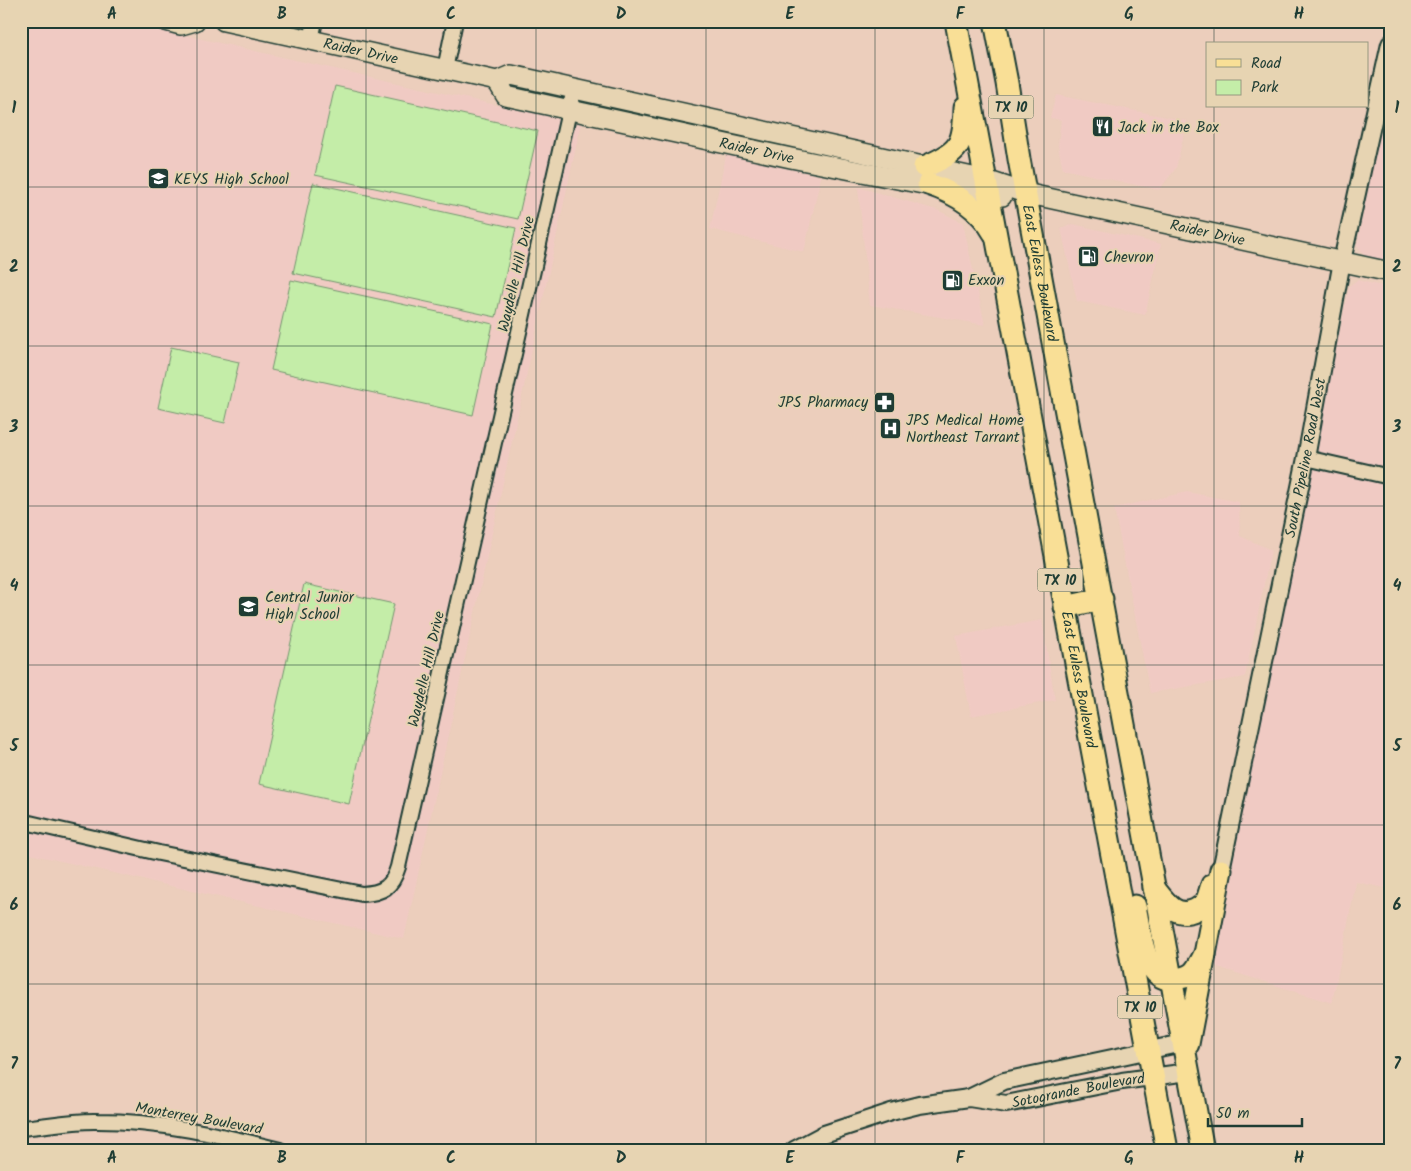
<svg xmlns="http://www.w3.org/2000/svg" width="1411" height="1171" viewBox="0 0 1411 1171" font-family="Kalam,sans-serif">
  <style>
    .built { fill: #f0cac3 }
    .green { fill: #c4eda8; stroke: #72956e }
    .lines { fill: none; stroke-linecap: round; stroke-linejoin: round }
    .minor-casing { stroke: #1f3d34; stroke-width: 18 }
    .tertiary-casing { stroke: #1f3d34; stroke-width: 20 }
    .secondary-casing { stroke: #1f3d34; stroke-width: 22 }
    .primary-casing { stroke: #1f3d34; stroke-width: 25 }
    .minor { stroke: #e7d4b2; stroke-width: 14 }
    .tertiary { stroke: #e7d4b2; stroke-width: 16 }
    .secondary { stroke: #e7d4b2; stroke-width: 19 }
    .primary { stroke: #f9df96; stroke-width: 21 }
    .grid { fill: none; stroke: #1f3d34; stroke-width: 1; stroke-opacity: 0.55 }
    .labels { text-anchor: middle; stroke-width: 4; stroke-linejoin: round; paint-order: stroke }
    .shield { fill: #e7d4b2; stroke: #5b6a5a; stroke-width: 1 }
    .shield-label { font-size: 14px; font-weight: bold; fill: #1f3d34 }
    .street-label { font-size: 15px; fill: #1f3d34; stroke: #e7d4b2 }
    .poi-label { font-size: 15px; fill: #1f3d34; stroke: #e7d4b2; text-anchor: start }
    .neatline { fill: none; stroke: #1f3d34; stroke-width: 2 }
    .grid-label { font-size: 16px; text-anchor: middle; font-weight: bold; fill: #1f3d34 }
  </style>
  <rect width="100%" height="100%" fill="#eccebc"/>
  <filter id="ink" filterUnits="userSpaceOnUse"><feTurbulence type="fractalNoise" baseFrequency=".02" numOctaves="2"/><feDisplacementMap in="SourceGraphic" scale="10" xChannelSelector="R" yChannelSelector="G"/><feConvolveMatrix kernelMatrix="1 2 1 2 8 2 1 2 1" color-interpolation-filters="sRGB"/></filter>
  <g filter="url(#ink)">
    <path class="built" d="M21,21H121L581,124L404,939L21,852Z
      M1056,95L1187,121L1176,168L1159,190L1063,169L1058,146L1061,120L1050,118Z
      M1390,97V261L1365,256L1357,245L1371,172Z
      M726,155L821,176L804,252L710,229Z
      M858,187L937,210L963,223L985,325L870,305Z
      M1073,224L1161,244L1145,315L1077,301L1061,228Z
      M1357,280L1390,288V889L1356,882L1332,1003L1211,965L1254,744L1349,286Z
      M1187,492L1239,502L1240,536L1271,550L1245,677L1150,693L1114,508Z
      M1042,620L1055,700L971,716L956,636Z"/>
    <path class="green" d="M335,86L538,131L518,219L315,175Z
      M313,183L516,228L496,317L293,273Z
      M291,280L493,324L473,415L271,370Z
      M171,347L239,362L225,423L158,408Z
      M304,584L394,604L349,804L259,784Z"/>
    <g class="lines">
      <defs>
        <path id="minor" d="M311,40L315,21
          M445,69L455,21
          M1306,458L1390,477
          M21,821L159,853L362,894C383,893 392,887 398,867L574,89
          M21,1128C46,1126 73,1120 98,1121C160,1121 221,1135 280,1150"/>
        <g id="tertiary">
          <path id="s1" d="M1221,870L1306,458L1342,261L1390,44"/>
          <path id="s2" d="M969,1098L1006,1104L1122,1081L1188,1072"/>
          <path d="M794,1150L824,1134L891,1112L919,1105L969,1098L1004,1081L1183,1043"/>
        </g>
        <g id="secondary">
          <path d="M166,21L181,25L195,21"/>
          <path id="s3" d="M224,21L497,81L511,75L986,180L1025,193L1390,272"/>
          <path id="s4" d="M497,81L506,96L791,158L989,197L1002,196"/>
        </g>
        <g id="primary">
          <path id="s5" d="M956,21L1167,1150"/>
          <path id="s6" d="M995,21L1007,83L1019,159L1203,1150"/>
          <path d="M924,167C960,152 964,145 965,107"/>
          <path d="M928,184C955,193 980,208 994,233"/>
          <path d="M1065,607L1102,599"/>
          <path d="M1154,888C1165,902 1176,919 1195,910C1200,908 1204,905 1207,900C1209,895 1210,890 1212,885"/>
          <path d="M1135,906C1140,928 1143,982 1174,979C1195,977 1196,970 1205,954"/>
          <path d="M1188,1044L1221,870"/>
        </g>
      </defs>
      <use href="#minor" class="minor-casing"/>
      <use href="#tertiary" class="tertiary-casing"/>
      <use href="#secondary" class="secondary-casing"/>
      <use href="#primary" class="primary-casing"/>
      <use href="#minor" class="minor"/>
      <use href="#tertiary" class="tertiary"/>
      <use href="#secondary" class="secondary"/>
      <use href="#primary" class="primary"/>
    </g>
  </g>
  <path class="grid" d="M197,21V1150M366,21V1150M536,21V1150M706,21V1150M875,21V1150M1044,21V1150M1214,21V44M1214,106V1150M21,187H1390M21,346H1390M21,506H1390M21,665H1390M21,825H1390M21,984H1390"/>
  <defs>
    <symbol id="restaurant-square" viewBox="-11 -11 22 22"><rect x="-9" y="-9" width="18" height="18" rx="4" fill="#1f3d34" stroke="#e7d4b2"/><path d="M-5-6h1v4h1v-4h1v4h1v-4h1v5L-1.5 .5V6h-2V.5L-5-1ZM5-6V6H3V1.5H1.5Q1.5-4 5-6Z" fill="#fff"/></symbol>
    <symbol id="school-square" viewBox="-11 -11 22 22"><rect x="-9" y="-9" width="18" height="18" rx="4" fill="#1f3d34" stroke="#e7d4b2"/><path d="M0-5L7-2L0 1L-7-2ZM-4 1L0 2.5L4 1V4Q0 6-4 4Z" fill="#fff"/></symbol>
    <symbol id="fuel-square" viewBox="-11 -11 22 22"><rect x="-9" y="-9" width="18" height="18" rx="4" fill="#1f3d34" stroke="#e7d4b2"/><path d="M-5.5-6h7V0h2V4h1.3V-2.5L3-4.5l.8-.8L6-3V5H2.5V1h-1V6h-7ZM-4.2-4.7v3.2H.2V-4.7Z" fill="#fff"/></symbol>
    <symbol id="pharmacy-square" viewBox="-11 -11 22 22"><rect x="-9" y="-9" width="18" height="18" rx="4" fill="#1f3d34" stroke="#e7d4b2"/><path d="M-2-6h4v4h4v4h-4v4h-4v-4h-4v-4h4Z" fill="#fff"/></symbol>
    <symbol id="hospital-square" viewBox="-11 -11 22 22"><rect x="-9" y="-9" width="18" height="18" rx="4" fill="#1f3d34" stroke="#e7d4b2"/><path d="M-5-5h3v3.5h4V-5h3V5h-3V1.5h-4V5h-3Z" fill="#fff"/></symbol>
  </defs>
  <g fill-rule="evenodd">
    <use href="#restaurant-square" x="1090" y="114" width="25" height="25"/>
    <use href="#school-square" x="146" y="166" width="25" height="25"/>
    <use href="#fuel-square" x="1076" y="244" width="25" height="25"/>
    <use href="#fuel-square" x="940" y="268" width="25" height="25"/>
    <use href="#pharmacy-square" x="872" y="390" width="25" height="25"/>
    <use href="#hospital-square" x="878" y="416" width="25" height="25"/>
    <use href="#school-square" x="236" y="594" width="25" height="25"/>
  </g>
  <g class="labels">
    <g class="shield">
      <rect x="988.5" y="95.5" width="45" height="23" rx="4"/>
      <rect x="1037.5" y="568.5" width="45" height="23" rx="4"/>
      <rect x="1117.5" y="995.5" width="45" height="23" rx="4"/>
    </g>
    <g class="shield-label">
      <text x="1011" y="112">TX 10</text>
      <text x="1060" y="585">TX 10</text>
      <text x="1140" y="1012">TX 10</text>
    </g>
    <g class="street-label">
      <text dy="5" stroke="none"><textPath href="#s3" startOffset="140">Raider Drive</textPath></text>
      <text dy="5" stroke="none"><textPath href="#s4" startOffset="274">Raider Drive</textPath></text>
      <text dy="5" stroke="none"><textPath href="#s3" startOffset="1009">Raider Drive</textPath></text>
      <text dy="5" stroke="none"><textPath href="#s6" startOffset="256">East Euless Boulevard</textPath></text>
      <text transform="translate(516 274) rotate(-77)" y="5">Waydelle Hill Drive</text>
      <text dy="5" stroke="none"><textPath href="#s1" startOffset="421">South Pipeline Road West</textPath></text>
      <text transform="translate(426 669) rotate(-77)" y="5">Waydelle Hill Drive</text>
      <text dy="5" stroke="none"><textPath href="#s5" startOffset="670">East Euless Boulevard</textPath></text>
      <text dy="5" stroke="none"><textPath href="#s2" startOffset="111">Sotogrande Boulevard</textPath></text>
      <text transform="translate(199 1118) rotate(10)" y="5">Monterrey Boulevard</text>
    </g>
    <g class="poi-label">
      <text x="1118" y="132">Jack in the Box</text>
      <text x="174" y="184">KEYS High School</text>
      <text x="1104" y="262">Chevron</text>
      <text x="968" y="285">Exxon</text>
      <text x="868" y="407" text-anchor="end">JPS Pharmacy</text>
      <text x="906" y="425">JPS Medical Home<tspan x="906" dy="17">Northeast Tarrant</tspan></text>
      <text x="265" y="602">Central Junior<tspan x="265" dy="17">High School</tspan></text>
    </g>
  </g>
  <rect width="1411" height="1171" fill="none" stroke="#e7d4b2" stroke-width="55"/>
  <rect x="1206" y="42" width="162" height="65" fill="#e7d4b2" stroke="#979880"/>
  <rect x="1216" y="59" width="25" height="8" fill="#f9df96" stroke="#979880"/>
  <text x="1251" y="68" font-size="15" fill="#1f3d34">Road</text>
  <rect x="1216" y="80" width="25" height="15" fill="#c4eda8" stroke="#979880"/>
  <text x="1251" y="92" font-size="15" fill="#1f3d34">Park</text>
  <path d="M1208 1118v8h94v-8" fill="none" stroke="#1f3d34" stroke-width="2.5"/>
  <text x="1216" y="1118" font-size="15" fill="#1f3d34" stroke="#e7d4b2" stroke-width="4" paint-order="stroke">50 m</text>
  <rect x="28" y="28" width="1356" height="1116" class="neatline"/>
  <g class="grid-label">
    <text x="112" y="19">A</text>
    <text x="282" y="19">B</text>
    <text x="451" y="19">C</text>
    <text x="621" y="19">D</text>
    <text x="790" y="19">E</text>
    <text x="960" y="19">F</text>
    <text x="1129" y="19">G</text>
    <text x="1299" y="19">H</text>
    <text x="14" y="113">1</text>
    <text x="1397" y="113">1</text>
    <text x="14" y="272">2</text>
    <text x="1397" y="272">2</text>
    <text x="14" y="432">3</text>
    <text x="1397" y="432">3</text>
    <text x="14" y="591">4</text>
    <text x="1397" y="591">4</text>
    <text x="14" y="751">5</text>
    <text x="1397" y="751">5</text>
    <text x="14" y="910">6</text>
    <text x="1397" y="910">6</text>
    <text x="14" y="1069">7</text>
    <text x="1397" y="1069">7</text>
    <text x="112" y="1163">A</text>
    <text x="282" y="1163">B</text>
    <text x="451" y="1163">C</text>
    <text x="621" y="1163">D</text>
    <text x="790" y="1163">E</text>
    <text x="960" y="1163">F</text>
    <text x="1129" y="1163">G</text>
    <text x="1299" y="1163">H</text>
  </g>
</svg>
